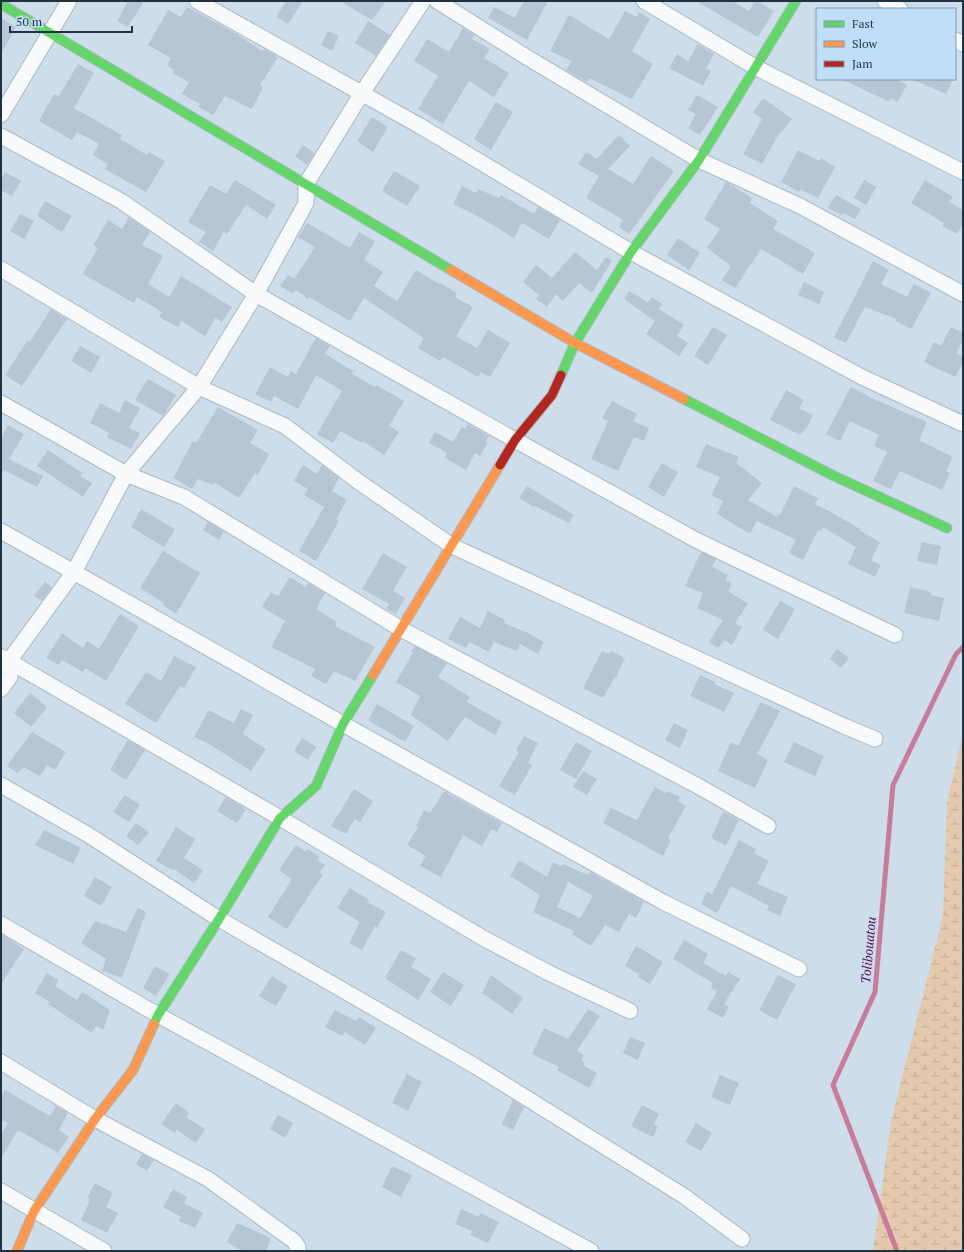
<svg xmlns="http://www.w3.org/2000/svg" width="964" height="1252" viewBox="0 0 964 1252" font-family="'PT Serif',serif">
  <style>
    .wetland { fill: url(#wetland-marsh) }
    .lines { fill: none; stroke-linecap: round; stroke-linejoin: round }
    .stream { stroke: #c97c97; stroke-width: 5 }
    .building { fill: #b8c5d5; fill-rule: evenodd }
    .street-casing { stroke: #a9b9c6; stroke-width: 17 }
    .fast-casing { stroke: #a9b9c6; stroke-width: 11 }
    .slow-casing { stroke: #a9b9c6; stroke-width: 11 }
    .jam-casing { stroke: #a9b9c6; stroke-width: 11 }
    .street { stroke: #f8fafc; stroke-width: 15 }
    .fast { stroke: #63d668; stroke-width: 9 }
    .slow { stroke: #ff974d; stroke-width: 9 }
    .jam { stroke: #b3261e; stroke-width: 9 }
    .labels { text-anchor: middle; stroke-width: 3; stroke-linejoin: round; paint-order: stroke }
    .water-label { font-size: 13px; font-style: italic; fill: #730032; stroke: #c0def7 }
  </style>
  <defs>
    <pattern id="wetland-marsh" width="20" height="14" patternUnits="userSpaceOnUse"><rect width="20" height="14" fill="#e5c9ac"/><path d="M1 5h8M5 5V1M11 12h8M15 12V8" fill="none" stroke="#c4ad95"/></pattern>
  </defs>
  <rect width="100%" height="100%" fill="#cdddea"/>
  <path class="wetland" d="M963,733V1251H873L891,1122L943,916L947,803Z"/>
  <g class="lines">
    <path class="stream" d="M897,1251L833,1085L875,992L893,785L956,654L963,647"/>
  </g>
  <path class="building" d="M128,1H144L128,27L117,21Z
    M286,1H303L288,24L276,17Z
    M340,1H386L372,20Z
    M524,1H548L527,40L488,18L494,7L515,18Z
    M696,1H732L749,11L755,1H757L774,11L758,37Z
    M187,7L235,33L262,51L264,49L278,57L260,85L263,87L252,109L225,96L213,115L198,107L200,104L182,94L189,82L172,73L174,70L167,66L171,58L148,45L168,10L181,17Z
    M625,11L637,17L639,12L650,19L632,51L653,64L632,99L589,78L587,82L566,70L572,61L550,51L569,15L609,39Z
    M1,18L16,27L1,54Z
    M368,21L390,35L376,56L355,43Z
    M463,28L474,35L472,39L490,49L484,58L509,73L494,97L469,81L443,124L418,109L438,76L414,61L427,39L449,52Z
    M328,31L339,36L332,51L321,45Z
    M698,44L714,54L706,68L711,71L703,86L669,68L677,54L688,61Z
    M78,64L94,73L74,108L122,135L120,139L147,155L149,152L165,161L146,192L105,169L108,164L93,155L99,144L77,132L72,140L39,121L54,94L59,96Z
    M841,79H897L907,85L897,102L891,98L890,102Z
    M911,79H953L946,94Z
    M697,95L718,107L700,135L688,128L696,114L688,110Z
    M763,98L792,119L781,133L780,132L762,164L743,154L762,119L753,112Z
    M496,102L513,112L491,150L474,139Z
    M372,117L388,127L373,152L357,141Z
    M619,135L630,146L608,169L633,184L651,156L674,171L629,234L619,227L623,220L586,198L599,176L578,164L586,152L597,159Z
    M303,145L314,153L307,165L295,156Z
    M798,150L819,161L821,158L835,167L818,198L800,189L799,192L781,182Z
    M394,171L420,186L407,206L382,191Z
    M5,172L21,181L12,196L1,190V179Z
    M235,180L276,205L267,219L246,205L227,234L224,232L213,251L199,242L206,232L188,222L210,185L226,194Z
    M864,180L876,187L866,205L854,198Z
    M925,180L953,197L949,202L963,210V223L957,234L942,226L944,223L911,203Z
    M726,182L752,198L750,203L778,221L773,229L815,253L803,274L761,249L735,288L722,280L731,266L707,248L720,229L704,219Z
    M462,186L476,193L478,189L499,198L501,195L534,214L538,207L560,220L549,239L522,223L514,238L479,217L453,204Z
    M836,195L861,209L855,219L843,213L842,215L828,208Z
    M45,201L72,216L62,232L37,216Z
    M20,214L34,221L24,239L10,231Z
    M129,217L150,232L142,245L163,256L148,284L169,297L181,276L232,307L222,322L215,318L205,336L181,321L178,327L159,317L162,312L137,297L134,303L83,274L98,248L93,245L108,220L122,229Z
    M307,223L350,248L359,232L375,241L364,260L383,272L374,286L397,301L416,270L439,284L440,283L457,293L455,297L473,307L456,336L477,348L488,330L510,343L490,377L481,372L478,377L443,357L440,361L418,348L424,338L364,298L350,321L309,297L308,299L296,290L293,294L280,286L288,275L294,279L315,247L298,237Z
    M678,238L700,253L689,270L667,255Z
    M575,252L597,270L606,257L612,261L592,293L579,283L563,301L556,294L547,307L536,299L539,295L523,282L536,265L552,278Z
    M873,261L889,270L881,284L907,297L914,284L931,293L911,329L896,321V319L865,307L846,343L834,337Z
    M804,282L824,292L819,304L798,295Z
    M629,291L648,302L652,297L662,304L659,309L684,325L677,336L688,343L679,356L646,334L655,321L624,299Z
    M51,309L67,319L22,386L5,375L28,340L30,342Z
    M713,327L727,335L708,365L694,356Z
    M951,327L963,333V340L956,353L963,357V363L955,377L924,362L934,342L941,346Z
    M316,338L330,346L325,354L353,371L352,374L375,387L376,385L404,401L389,426L399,432L384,455L363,441L362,443L340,431L333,443L317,434L342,391L316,375L298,409L274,396L271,402L255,394L270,367L288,377L291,371L296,374Z
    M80,346L100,357L91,373L71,361Z
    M148,379L176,395L163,416L135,400Z
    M851,387L867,395V396L927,422L919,440L953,457L946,471L950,473L942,490L900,471L891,489L873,481L887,452L874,446L879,435L850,421L840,441L826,434Z
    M786,390L804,400L799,408L813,415L807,427L800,435L770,420Z
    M125,400L140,408L129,428L140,433L131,449L107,437L109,433L90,423L100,403L119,413Z
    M612,401L637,414L633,421L649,428L644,441L634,437L618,471L591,459L608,421L602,418Z
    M218,407L258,430L250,443L269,454L258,475L255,473L239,498L214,482L213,485L198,479L192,489L173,478L193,441L196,443Z
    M468,424L489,436L486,441L488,442L480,456L475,453L466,470L445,458L447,453L429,443L435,432L453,442L462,427L465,429Z
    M8,425L24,434L9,459L43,476L37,487L4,470L1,475V437Z
    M706,444L739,457L736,463L762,483L748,500L777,517L778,514L780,515L794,486L818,498L815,504L829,511L860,529L859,530L880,542L871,560L881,565L875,577L848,564L856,547L823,527L821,531L818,530L803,560L789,553L796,540L757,521L750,534L717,514L723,501L711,495L720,477L696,467Z
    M48,450L82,473L80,476L92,483L83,497L37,466Z
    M662,463L678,472L664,497L648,487Z
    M303,465L317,474L322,465L339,478L332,491L347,500L336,519L339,521L316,561L299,551L324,507L304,495L308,489L294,481Z
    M527,486L574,515L569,523L535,506L534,507L519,498Z
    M141,509L175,529L164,547L131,527Z
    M208,522L224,532L219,540L203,530Z
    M922,542L941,546L937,565L917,561Z
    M163,551L200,573L176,614L163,605L164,603L140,588Z
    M701,552L716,559L712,567L728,575L726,580L732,583L728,591L748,604L735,623L742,627L732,645L724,640L718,648L709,642L723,620L697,608L703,593L685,586Z
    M383,553L407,567L393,591L405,598L396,614L386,609L389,604L362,589Z
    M290,577L306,587L308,583L325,593L316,609L337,622L335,626L375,647L355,681L334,671L326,684L311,676L315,669L271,647L285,621L262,607L271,592L278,596Z
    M45,582L52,587L42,601L34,596Z
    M910,587L931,592V595L944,598L939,621L904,613Z
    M780,601L795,609L778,639L763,630Z
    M488,611L505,620L504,623L528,633L544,642L538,654L520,644L517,651L494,642L489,652L469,642L466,648L448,639L460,617L480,628Z
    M120,614L139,626L106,681L85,668L83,672L62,660L59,665L46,658L62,633L83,648L87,641L99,649Z
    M415,646L447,663L438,677L470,697L467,702L502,722L495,735L465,717L448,741L411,715L420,696L396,682L413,653L411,652Z
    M837,649L849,658L841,668L830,659Z
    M602,651L609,654L611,651L625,658L616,677H615L603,698L583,688Z
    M174,656L196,667L184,688L180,686L156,723L125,704L146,672L161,681Z
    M700,675L715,682L714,684L734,693L724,712L690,696Z
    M30,693L47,707L31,727L14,713Z
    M761,702L780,711L757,754L768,760L755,788L718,771L731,742L738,746Z
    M377,704L414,726L405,742L368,720Z
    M241,709L253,715L243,734L266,749L251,771L211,745L194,737L209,710L234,723Z
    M674,723L688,730L680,748L665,740Z
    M32,732L66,752L55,770L47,765L40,776L23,767L18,773L7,766Z
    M524,736L538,743L528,763L532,765L515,795L499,786L519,752L516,750Z
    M302,738L316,747L308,760L294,751Z
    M128,740L145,750L126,780L110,770Z
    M576,742L592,751L576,779L560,770Z
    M794,742L824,756L815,776L784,762Z
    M583,771L597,779L587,795L573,787Z
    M655,787L666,793L667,791L680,797L678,801L686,806L668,838L671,840L663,856L603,823L611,808L637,820Z
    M354,789L373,801L360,822L355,819L346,834L331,826Z
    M444,791L502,823L497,832L492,829L482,846L463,835L441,877L420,866L426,856L407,845L418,827L416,826L424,810L430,813Z
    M125,795L140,805L129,822L113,812Z
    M226,797L246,809L237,823L217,811Z
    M723,812L739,820L726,846L711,838Z
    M136,823L149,832L138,845L126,836Z
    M176,827L195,839L184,858L203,870L194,883L174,869L173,870L156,861Z
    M44,830L81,848L73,864L35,845Z
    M739,840L756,849L754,853L769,861L757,884L788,897L780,916L767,910L769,906L731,886L717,913L701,904L707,892L712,894Z
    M296,845L306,852L308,849L319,857L317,860L325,865L320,872L323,875L311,892L287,929L268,917L292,879L279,870Z
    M519,860L547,877L553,862L561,866L563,864L588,875L590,872L644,902L636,918L629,914L619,932L605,925L591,946L572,934L574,931L533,912L540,895L510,876ZM568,882L593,896L580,918L557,907Z
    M95,877L112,887L101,906L84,896Z
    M350,888L369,900L367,902L386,912L377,928L375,926L362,950L349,943L360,922L337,908Z
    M138,908L146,912L122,978L102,971L106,959L81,943L95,921L126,932Z
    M1,934L24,949L1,984Z
    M684,940L708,954L703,963L726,976L728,972L740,979L724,1004L729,1007L723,1018L707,1009L717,991L711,988L713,983L673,959Z
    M636,946L663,962L650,984L638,977L639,974L625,966Z
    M401,950L416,958L411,967L431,979L418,1000L385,978Z
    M155,966L170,974L156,996L143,988Z
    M443,972L464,985L451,1006L430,992Z
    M47,973L58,980L55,986L77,1000L82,992L110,1010L103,1030L96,1026L92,1033L48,1004L50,1002L35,993Z
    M491,975L523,998L512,1014L482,993Z
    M778,975L796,984L777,1020L759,1010Z
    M272,976L288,986L276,1006L259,996Z
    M588,1009L600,1016L577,1051L584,1055L581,1060L585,1063L584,1066L597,1073L589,1088L557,1070L559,1067L532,1054L544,1028L568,1039Z
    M335,1010L356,1021L359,1017L376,1028L365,1045L345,1032L342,1036L325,1027Z
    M630,1037L645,1043L638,1060L623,1053Z
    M407,1074L422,1082L408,1111L392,1103Z
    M720,1075L739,1083L730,1105L711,1097Z
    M5,1090L50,1116L56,1106L68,1113L59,1130L69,1137L58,1153L18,1130L1,1159V1135L8,1123L1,1120V1097Z
    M513,1100L524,1107L513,1130L502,1124Z
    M176,1103L189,1113L186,1117L205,1129L196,1143L177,1130L175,1133L161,1124Z
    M642,1105L659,1114L654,1124L658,1126L653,1137L631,1126Z
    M278,1115L293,1123L285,1138L270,1129Z
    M696,1123L712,1133L701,1151L685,1142Z
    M142,1154L154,1160L147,1171L136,1164Z
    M392,1166L412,1175L401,1197L382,1187Z
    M95,1183L113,1193L106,1207L118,1213L107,1233L81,1220L90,1200L87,1198Z
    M173,1189L187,1197L184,1203L203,1213L195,1228L179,1221L181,1217L163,1207Z
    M461,1209L479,1217L480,1213L499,1222L488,1243L470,1235L472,1231L455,1224Z
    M237,1223L271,1238L266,1251H243L227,1242Z"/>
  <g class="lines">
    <defs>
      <path id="street" d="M197,1L420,126L631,252L862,377L963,424
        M437,1L528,58L699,160L800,206L963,294
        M644,1L755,67L963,172
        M885,1L900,9
        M955,40L963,44
        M1,115L69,1
        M1,136L121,201L256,294L515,440L696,540L895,635
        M1,269L199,387L285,426L359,482L452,546L844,726L875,739
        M1,403L126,474L184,497L401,629L698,786L768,826
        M1,531L343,724L663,902L799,969
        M2,657L280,818L483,938L549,973L630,1011
        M1,689L10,677L9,661L74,572L126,474L199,387L256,294L306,203V184L362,93L423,1
        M1,785L87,834L219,919L475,1066L684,1196L742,1239
        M1,924L158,1015L591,1251
        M1,1062L95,1119L208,1179L294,1241L298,1247V1251
        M1,1191L104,1251"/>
      <path id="fast" d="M1,4L451,270
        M561,375L575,343L631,252L699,160L796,1
        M684,399L832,475L947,528
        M154,1024L158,1015L219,919L280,818L316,786L343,724L373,675"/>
      <path id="slow" d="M451,270L575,343L684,399
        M373,675L500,465
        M17,1251L34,1211L95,1119L133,1070L154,1024"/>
      <path id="jam" d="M500,465L515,440L552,395L561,375"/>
    </defs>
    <use href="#street" class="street-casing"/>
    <use href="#fast" class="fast-casing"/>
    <use href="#slow" class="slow-casing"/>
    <use href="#jam" class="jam-casing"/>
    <use href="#street" class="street"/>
    <use href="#fast" class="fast"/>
    <use href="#slow" class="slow"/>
    <use href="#jam" class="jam"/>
  </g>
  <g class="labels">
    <g class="water-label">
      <text transform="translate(868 950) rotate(-85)" y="5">Tolibouatou</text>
    </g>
  </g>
  <rect width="964" height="1252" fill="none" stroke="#1f3243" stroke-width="4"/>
  <rect x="816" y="8" width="140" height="72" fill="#c0def7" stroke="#8099af"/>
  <rect x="824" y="21" width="20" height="6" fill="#63d668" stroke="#8099af"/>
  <text x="852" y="28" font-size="12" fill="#1f3243">Fast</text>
  <rect x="824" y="41" width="20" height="6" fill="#ff974d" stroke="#8099af"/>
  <text x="852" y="48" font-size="12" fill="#1f3243">Slow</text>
  <rect x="824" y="61" width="20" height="6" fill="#b3261e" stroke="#8099af"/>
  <text x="852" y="68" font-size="12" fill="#1f3243">Jam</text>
  <path d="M10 26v6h122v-6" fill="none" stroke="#1f3243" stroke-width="2"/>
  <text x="16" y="26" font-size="12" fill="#1f3243" stroke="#c0def7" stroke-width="3" paint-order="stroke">50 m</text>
</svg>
